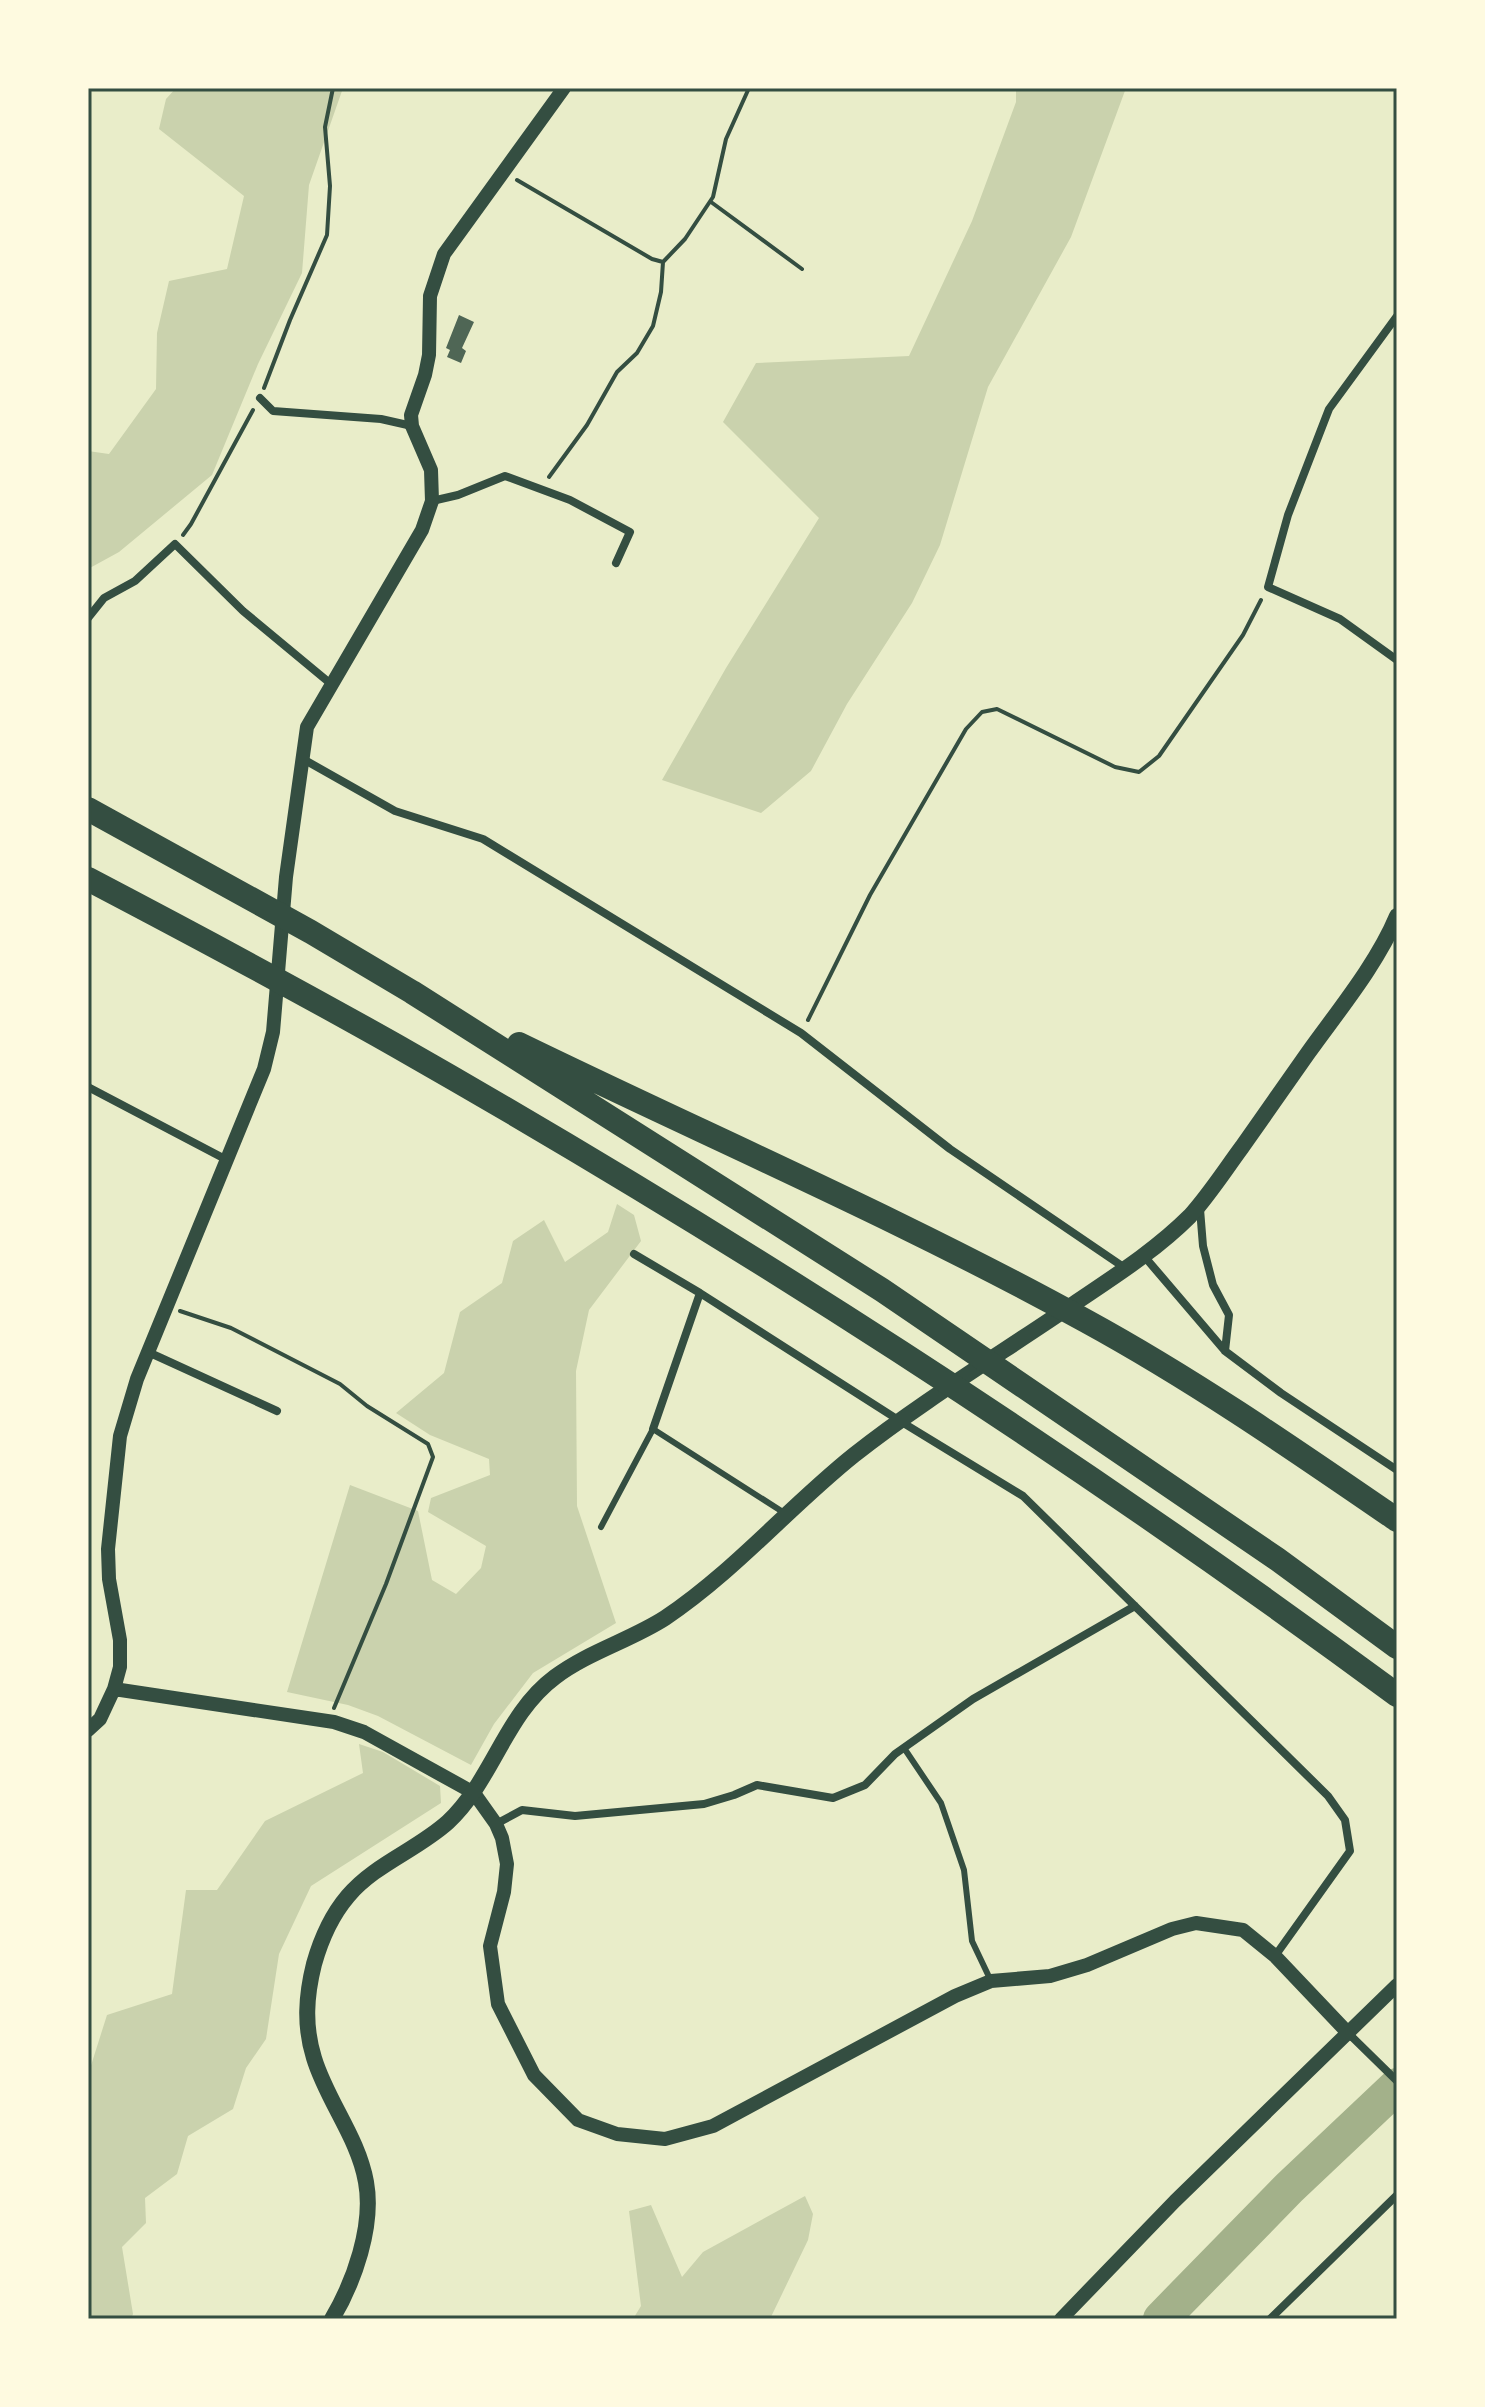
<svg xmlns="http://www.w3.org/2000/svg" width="1485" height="2407" viewBox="0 0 1485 2407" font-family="Roboto,sans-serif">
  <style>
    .green { fill: #cad2ad }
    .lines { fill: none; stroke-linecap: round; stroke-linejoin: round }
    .river { stroke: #a3b18a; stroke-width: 36 }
    .building { fill: #4f6655 }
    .path { stroke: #344e41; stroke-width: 4 }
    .service { stroke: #344e41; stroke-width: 6 }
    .minor { stroke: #344e41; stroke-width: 8 }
    .tertiary { stroke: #344e41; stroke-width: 14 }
    .secondary { stroke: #344e41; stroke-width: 16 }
    .motorway { stroke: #344e41; stroke-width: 24 }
    .neatline { fill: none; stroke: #344e41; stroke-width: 3 }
  </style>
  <rect width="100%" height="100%" fill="#e9edc9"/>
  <path class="green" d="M176,88H343L309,185L302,273L258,364L212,475L119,552L88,569V451L109,454L156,389L157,333L169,281L227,269L244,196L159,129L166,99Z
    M1016,88H1126L1071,237L988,387L940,545L912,603L847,704L811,771L761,813L662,780L726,668L819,518L723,422L756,363L909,356L972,221L1016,102Z
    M617,1204L634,1215L641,1241L589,1310L576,1371L577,1506L616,1623L533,1673L494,1724L471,1765L378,1716L348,1705L287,1692L350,1485L418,1511L432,1580L456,1594L481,1568L486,1546L428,1512L431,1498L490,1475L489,1459L430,1435L396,1413L444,1373L460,1312L502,1283L513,1241L544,1220L565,1262L608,1232Z
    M359,1744L383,1752L440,1786L441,1803L311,1886L279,1954L266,2039L246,2068L233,2109L188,2136L177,2174L145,2198L146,2223L122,2247L133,2314L131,2319H88V2075L107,2015L172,1994L186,1890H217L265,1821L363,1773Z
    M805,2196L813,2214L808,2240L770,2319H633L641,2306L629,2211L651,2205L682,2277L703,2252Z"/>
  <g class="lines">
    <path class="river" d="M1161,2319L1289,2188L1397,2086"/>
  </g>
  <path class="building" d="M459,315L474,322L462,348L466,351L461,363L447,357L450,350L446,348Z"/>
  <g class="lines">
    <path class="path" d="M517,180L652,259L663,262L685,239L713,197L726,139L749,88
      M711,202L802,269
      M264,388L290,320L327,235L330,186L325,127L333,88
      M549,477L587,425L617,372L637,353L653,326L661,292L663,262
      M183,535L191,524L253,410
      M808,1020L870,895L966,729L982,712L997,709L1115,767L1139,772L1159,756L1243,635L1261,600
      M180,1311L231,1328L340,1384L367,1406L428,1444L433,1457L386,1584L334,1708"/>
    <path class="service" d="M601,1527L653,1429L786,1514
      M904,1748L941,1803L964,1870L972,1941L991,1981"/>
    <path class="minor" d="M1397,316L1329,409L1288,515L1268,587L1340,619L1397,660
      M260,398L273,411L381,419L412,426
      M432,501L458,495L505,476L570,500L630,532L616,563
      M88,618L104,598L135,581L175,544L243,611L331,684
      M303,759L395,811L483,839L801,1033L950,1149L1125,1268
      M88,1087L227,1160
      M1200,1209L1203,1246L1213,1285L1229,1315L1225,1351
      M634,1254L700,1293L900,1421L1023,1496L1328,1796L1345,1820L1350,1851L1275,1956
      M1144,1256L1225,1351L1281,1393L1397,1470
      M148,1352L277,1411
      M653,1429L700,1293
      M496,1824L522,1810L575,1816L704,1804L734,1795L757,1785L833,1798L865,1785L895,1754L973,1699L1135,1606
      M1349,2034L1397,2081
      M1270,2319L1397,2195"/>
    <path class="tertiary" d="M114,1689L334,1722L364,1732L474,1793L496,1824L502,1838L507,1864L504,1892L490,1946L498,2004L534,2075L578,2120L617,2134L665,2139L713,2126L955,1996L991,1981L1050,1976L1087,1965L1172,1929L1196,1923L1243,1930L1275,1956L1349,2034
      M88,1730L100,1719L114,1689L120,1667V1640L109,1579L108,1549L120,1436L137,1379L264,1069L273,1032L286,877L307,727L422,530L432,501L431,470L412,426L411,415L425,375L429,355L430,296L444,254L564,88
      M1061,2319L1175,2201L1397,1985"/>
    <path class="secondary" d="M332,2319C354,2282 374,2226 366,2182C358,2137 327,2101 314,2058C304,2026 306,1996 314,1964C321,1939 331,1916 348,1896C375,1864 417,1850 448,1822C493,1780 505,1714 555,1677C588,1652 631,1640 665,1618C735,1571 789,1507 854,1455C924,1400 1002,1353 1075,1303C1115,1276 1156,1250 1190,1216C1209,1195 1225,1170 1242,1147C1264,1116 1286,1084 1308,1053C1338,1011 1377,964 1397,916"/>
    <path class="motorway" d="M88,809L311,932L412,992L882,1290L1277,1559L1397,1647
      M88,879C191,933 294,988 395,1045C741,1242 1077,1459 1397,1695
      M519,1044C708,1136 901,1219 1086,1321C1194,1380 1295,1450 1397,1520"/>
  </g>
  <rect width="1485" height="2407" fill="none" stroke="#fefae0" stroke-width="180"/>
  <rect x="90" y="90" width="1305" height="2227" class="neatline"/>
</svg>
